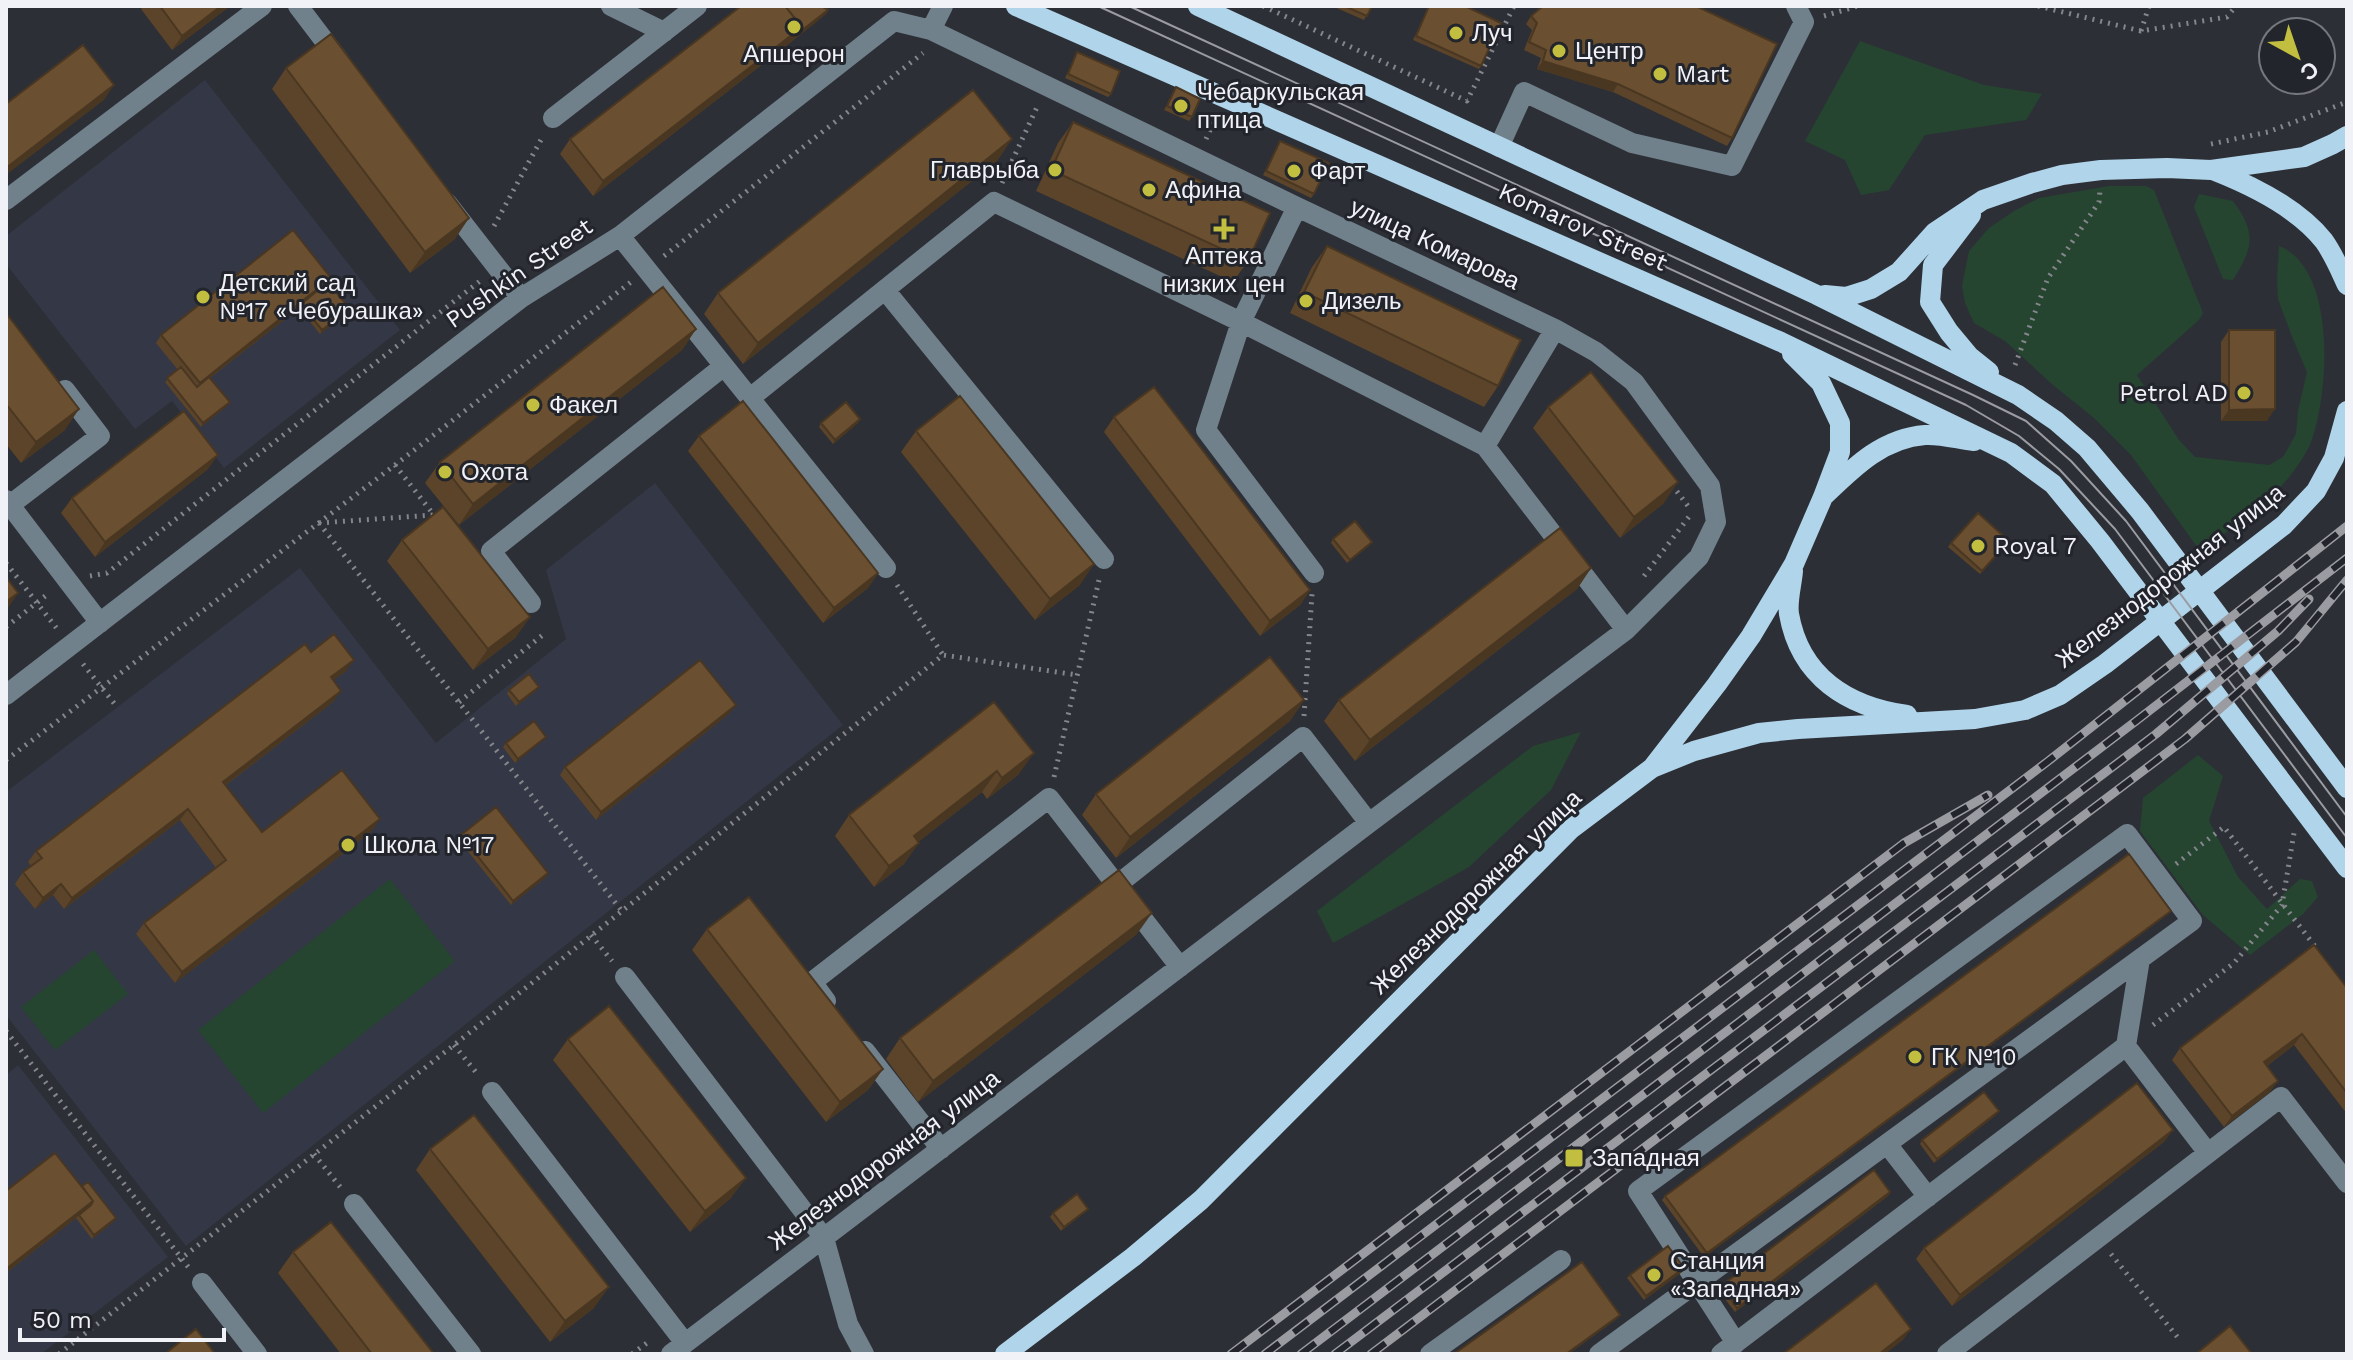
<svg xmlns="http://www.w3.org/2000/svg" width="2353" height="1360" viewBox="0 0 2353 1360" font-family="'Work Sans',sans-serif">
  <style>
    .built { fill: #343745 }
    .green { fill: #254531 }
    .lines { fill: none; stroke-linecap: round; stroke-linejoin: round }
    .path { stroke: #84868c; stroke-width: 5; stroke-dasharray: 2 6; stroke-linecap: butt }
    .minor { stroke: #70818c; stroke-width: 20 }
    .major { stroke: #b0d4ea; stroke-width: 20 }
    .tram { stroke: #9b9ca2; stroke-width: 2 }
    .rail-casing { stroke: #9b9ca2; stroke-width: 9 }
    .rail { stroke: #23252c; stroke-width: 6; stroke-dasharray: 18; stroke-linecap: butt }
    .wall { fill: #5b4429 }
    .shaded-wall { fill: #4a3722 }
    .building { fill: #6a4f30; stroke: #4a3722; stroke-width: 2 }
    .poi-dot { fill: #c1be40; stroke: #23252c; stroke-width: 3 }
    .labels { text-anchor: middle; stroke-width: 6; stroke-linejoin: round; paint-order: stroke }
    .poi-label { font-size: 24px; fill: #f1f2f7; stroke: #23252c; text-anchor: start }
    .street-label { font-size: 24px; fill: #f1f2f7; stroke: #23252c }
  </style>
  <rect width="100%" height="100%" fill="#2d2f36"/>
  <path class="built" d="M205,80L400,330L224,468L172,401L135,429L6,264V236Z
    M655,483L843,725L186,1246L6,1015V792L300,568L436,743L566,639L546,570Z
    M18,1065L168,1257L41,1354H6V1075Z"/>
  <path class="green" d="M1860,41L1984,85L2042,94L2026,120L1925,135L1889,190L1861,195L1845,160L1805,141Z
    M2109,186H2146L2154,190L2203,313L2199,320L2137,375L2179,440L2195,457L2269,465L2283,457L2296,434L2298,411L2307,372L2293,339L2278,299L2277,280L2279,246C2338,269 2329,397 2310,445C2305,455 2297,467 2290,476C2265,507 2232,528 2200,551L2131,455L2094,418L2053,385L2005,341L1974,323L1965,303L1962,286L1969,251L1989,228L2014,211L2039,198Z
    M2199,194L2233,201C2257,233 2253,248 2233,280L2223,279L2194,207Z
    M1581,732L1551,790L1469,867L1333,943L1317,911L1533,746Z
    M2198,755L2223,776L2209,821L2238,877L2267,909L2300,879L2312,881L2318,897L2303,914L2250,955L2203,915L2140,831L2143,798Z
    M390,879L455,961L263,1113L198,1030Z
    M94,950L128,994L55,1050L21,1007Z"/>
  <g class="lines">
    <path class="path" d="M1263,6L1467,101L1514,6
      M2038,6L2141,31L2227,17L2236,6
      M1824,16L1858,6
      M2141,31L2149,6
      M1206,139L1215,119
      M2211,144L2268,132L2347,102
      M1002,183L1037,107
      M494,226L543,136
      M664,256L923,53
      M2015,365L2048,278L2099,202L2100,190
      M395,465L437,519
      M1672,485L1688,506
      M319,523L621,910
      M319,523L433,515
      M6,563L58,630
      M90,576L107,573L480,281
      M1644,576L1691,514
      M897,585L943,655
      M6,627L49,593
      M83,664L117,707
      M459,702L544,634
      M1304,716L1312,594
      M6,760L395,465L631,282
      M1054,777L1099,580
      M2176,864L2224,827L2317,949
      M591,935L612,961
      M2153,1025L2234,963L2282,905L2294,833
      M6,1031L189,1268
      M454,1045L479,1076
      M314,1154L341,1188
      M2111,1254L2179,1339
      M59,1354L454,1045L943,655L1077,675
      M632,1354L651,1340"/>
    <path class="minor" d="M298,6L339,60
      M611,6L664,32
      M931,30L943,6
      M553,118L697,6
      M1499,147L1524,92L1632,143L1732,166L1804,22L1796,6
      M6,200L262,6
      M447,203L521,298
      M1297,207L1241,322L1485,446L1626,630
      M885,290L1104,559
      M724,366L886,568
      M750,398L994,202L1241,322L1206,430L1314,573
      M1485,446L1555,329
      M6,500L100,623
      M10,505L100,436L65,390
      M531,603L491,551L724,366L620,236
      M6,695L521,298L620,236L894,21L931,30L1297,207L1555,329L1596,352L1634,382L1710,486L1716,522L1699,557L1626,630L1369,823L671,1354
      M1117,885L1303,737L1369,823
      M2140,959L2126,1046L2208,1153
      M625,977L824,1238L848,1324L864,1354
      M826,1001L812,982L1049,798L1180,967
      M865,1051L941,1149
      M492,1092L685,1343
      M1887,1144L1928,1197
      M354,1204L471,1354
      M202,1283L257,1354
      M1430,1354L1561,1260
      M1599,1354L2192,921L2127,834L1638,1191L1736,1343
      M1721,1354L2126,1046
      M1947,1354L2281,1097L2347,1183"/>
    <path class="major" d="M1016,6L1781,342L2011,453L2053,484L2100,541L2347,868
      M1198,6L1817,295L2018,395L2056,421L2087,448L2140,511L2347,788
      M2215,171C2253,186 2298,208 2324,241C2334,255 2340,270 2347,285
      M1971,215L1933,265L1930,302L1949,332L1969,356L1989,372
      M1825,295L1846,297L1871,289L1899,272L1935,232L1983,200L2032,183L2062,175L2101,170L2167,168L2211,170L2304,157L2333,144L2347,136
      M1826,494C1854,467 1883,438 1925,435C1940,434 1958,439 1974,441
      M1793,571C1792,584 1787,601 1789,614C1800,677 1848,707 1907,715
      M1652,768L1717,684L1751,636L1794,564L1823,497L1840,452V423L1821,383L1792,354
      M1005,1354L1133,1257L1201,1200L1571,829L1652,768L1694,751L1759,733L1798,729L1975,719L2025,710L2060,695L2105,664L2284,525L2316,491L2334,458L2347,411"/>
    <path class="tram" d="M1098,6L1966,405L2019,436L2059,469L2115,529L2347,838
      M1129,6L1973,395L2026,421L2071,461L2126,521L2347,817"/>
    <defs>
      <path id="rail" d="M1231,1354L1904,843L1988,795
        M1265,1354L2047,762L2347,526
        M1301,1354L2136,721L2347,558
        M1335,1354L2156,734L2278,631L2309,599
        M1371,1354L2185,739L2296,642L2347,580"/>
    </defs>
    <use href="#rail" class="rail-casing"/>
    <use href="#rail" class="rail"/>
  </g>
  <path class="wall" d="M143,6H230L172,50L141,9Z
    M1332,6H1372L1364,20Z
    M1429,6H1465L1481,66L1479,69L1413,40Z
    M828,10L826,14L791,42L593,196L560,154L570,139Z
    M1531,16L1732,138L1727,146L1613,92L1537,69L1541,58L1524,50L1532,30L1526,24Z
    M1077,52L1111,94L1108,97L1065,78Z
    M286,68L455,239L410,273L272,89Z
    M1176,87L1192,117L1189,121L1164,110Z
    M1073,122L1248,261L1233,282L1036,191L1058,143Z
    M1280,141L1314,194L1311,198L1263,175Z
    M998,160L743,364L704,314L718,293Z
    M1327,246L1498,386L1484,407L1290,313L1312,267Z
    M328,282L350,309L347,313L320,334L299,308L210,378L227,406L201,427L165,382L178,370L156,343L161,335Z
    M6,313L65,430L21,463L6,444Z
    M696,329L682,350L459,525L425,483L440,462Z
    M2229,330L2267,421H2221V342Z
    M1548,407L1664,503L1620,538L1533,428Z
    M1114,417L1310,590L1300,605L1260,636L1104,432Z
    M821,423H858L833,444L819,427Z
    M916,431L1080,585L1035,620L901,452Z
    M699,436L878,573L868,588L823,623L688,451Z
    M208,469L95,557L61,513L72,498Z
    M1333,539L1369,546L1347,563L1331,543Z
    M402,540L530,617L515,638L473,670L387,561Z
    M2009,541L1980,574L1948,547L1951,543Z
    M1591,568L1577,589L1355,761L1324,721L1339,700Z
    M311,652L346,671L333,680V702L226,785L262,832L372,831L175,983L136,934L144,923L216,868L180,820L64,909L53,895L35,909L15,884L23,872L31,866L28,862L36,851Z
    M509,690L536,691L516,706L507,694Z
    M1304,700L1290,721L1116,858L1082,815L1096,794Z
    M994,702L1019,774L987,799L982,792L918,842L904,864L874,887L835,836L849,815Z
    M730,713L596,820L560,775L565,767Z
    M543,740L515,763L503,747L506,743Z
    M461,835L548,873L546,877L511,905L458,839Z
    M2168,914L1704,1257L1662,1200L1665,1196Z
    M707,929L883,1069L868,1090L826,1122L692,950Z
    M1137,934L918,1102L886,1059L900,1038Z
    M2347,988V1114L2294,1045L2267,1066L2270,1092L2224,1127L2172,1060L2180,1048Z
    M568,1039L731,1198L690,1232L553,1060Z
    M1996,1115L1934,1163L1920,1144L1922,1140Z
    M2165,1141L1952,1306L1916,1259L1924,1248Z
    M430,1149L594,1308L550,1342L416,1170Z
    M82,1186L116,1218L113,1222L92,1239L76,1218L6,1273V1191Z
    M1890,1192L1888,1196L1735,1312L1718,1290L1721,1286Z
    M1088,1209L1085,1212L1061,1231L1050,1217L1053,1213Z
    M293,1252L434,1354H341L278,1273Z
    M1684,1268L1682,1272L1644,1300L1627,1278L1630,1275Z"/>
  <path class="shaded-wall" d="M221,6H230L172,50L182,36Z
    M828,10L826,14L791,42L593,196L603,181L802,27Z
    M1543,61L1618,84L1613,92L1537,69Z
    M114,85L104,100L6,175V168Z
    M1012,139L998,160L743,364L758,343Z
    M469,218L455,239L410,273L425,252Z
    M331,278L326,286L301,304L299,308L194,390L200,383Z
    M350,309L347,313L320,334L322,330Z
    M696,329L682,350L459,525L473,504Z
    M230,402L227,406L201,427L203,423Z
    M79,409L65,430L21,463L36,442Z
    M2275,409L2267,421H2221L2229,410Z
    M860,419L858,423L833,444L835,440Z
    M218,455L208,469L95,557L105,542Z
    M1678,482L1664,503L1620,538L1634,517Z
    M1372,542L1369,546L1347,563L1350,560Z
    M1094,564L1080,585L1035,620L1050,599Z
    M1591,568L1577,589L1355,761L1370,740Z
    M878,573L868,588L823,623L834,608Z
    M1310,590L1300,605L1260,636L1270,621Z
    M18,593L8,608L6,609V602Z
    M530,617L515,638L473,670L488,649Z
    M354,660L346,671L323,688L331,677Z
    M539,687L536,691L516,706L519,702Z
    M341,691L333,702L215,793L223,782Z
    M1304,700L1290,721L1116,858L1130,837Z
    M736,705L730,713L596,820L601,812Z
    M546,737L543,740L515,763L518,759Z
    M1034,753L1019,774L987,799L1002,778Z
    M997,771L982,792L899,857L914,836Z
    M188,809L180,820L64,909L72,898Z
    M380,819L372,831L175,983L182,972Z
    M919,843L904,864L874,887L889,866Z
    M548,873L546,877L511,905L513,901Z
    M61,884L53,895L35,909L43,898Z
    M2171,911L2168,914L1704,1257L1707,1253Z
    M1152,913L1137,934L918,1102L933,1081Z
    M2302,1034L2294,1045L2256,1074L2264,1062Z
    M883,1069L868,1090L826,1122L840,1102Z
    M2278,1081L2270,1092L2224,1127L2232,1116Z
    M1999,1111L1996,1115L1934,1163L1937,1159Z
    M2173,1130L2165,1141L1952,1306L1960,1295Z
    M746,1178L731,1198L690,1232L705,1211Z
    M1890,1192L1888,1196L1735,1312L1737,1308Z
    M93,1201L88,1209L79,1215L76,1218L6,1273V1269Z
    M1088,1209L1085,1212L1061,1231L1064,1227Z
    M116,1218L113,1222L92,1239L94,1235Z
    M1684,1268L1682,1272L1644,1300L1646,1296Z
    M609,1287L594,1308L550,1342L565,1321Z
    M1620,1315L1617,1319L1569,1354H1566Z
    M1911,1329L1903,1340L1885,1354H1879Z"/>
  <path class="building" d="M160,6H221L182,36Z
    M741,6H785L802,27L603,181L570,139Z
    M785,6H821L828,10L796,35L802,27Z
    M1344,6H1372L1367,16Z
    M1429,6H1465L1501,23L1481,66L1416,36Z
    M1543,6H1696L1777,44L1732,138L1618,84L1543,61L1546,50L1529,42L1537,23L1531,16Z
    M331,34L469,218L425,252L286,68Z
    M83,45L114,85L6,168V104Z
    M1077,52L1120,71L1111,94L1068,74Z
    M1176,87L1200,99L1192,117L1167,106Z
    M973,90L1012,139L758,343L718,293Z
    M1073,122L1270,213L1248,261L1051,170Z
    M1280,141L1329,163L1314,194L1266,171Z
    M293,230L331,278L200,383L161,335Z
    M1327,246L1521,340L1498,386L1304,292Z
    M328,282L350,309L322,330L301,304Z
    M663,287L696,329L473,504L440,462Z
    M6,313L79,409L36,442L6,404Z
    M2229,330H2275V409L2229,410Z
    M181,367L197,387L209,377L230,402L203,423L167,378Z
    M1591,372L1678,482L1634,517L1548,407Z
    M1154,387L1310,590L1270,621L1114,417Z
    M960,396L1094,564L1050,599L916,431Z
    M743,401L878,573L834,608L699,436Z
    M846,402L860,419L835,440L821,423Z
    M184,411L218,455L105,542L72,498Z
    M443,507L530,617L488,649L402,540Z
    M1978,513L2009,541L1982,571L1951,543Z
    M1355,521L1372,542L1350,560L1333,539Z
    M1560,528L1591,568L1370,740L1339,700Z
    M6,577L18,593L6,602Z
    M334,634L354,660L331,677L341,691L223,782L262,832L342,770L380,819L182,972L144,923L226,860L188,809L72,898L61,884L43,898L23,872L42,858L36,851L305,644L311,652Z
    M1270,657L1304,700L1130,837L1096,794Z
    M700,660L736,705L601,812L565,767Z
    M529,674L539,687L519,702L509,690Z
    M994,702L1034,753L1002,778L997,771L914,836L919,843L889,866L849,815Z
    M534,721L546,737L518,759L506,743Z
    M496,807L548,873L513,901L461,835Z
    M2129,854L2171,911L1707,1253L1665,1196Z
    M1119,870L1152,913L933,1081L900,1038Z
    M749,897L883,1069L840,1102L707,929Z
    M2314,945L2347,988V1093L2302,1034L2264,1062L2278,1081L2232,1116L2180,1048Z
    M609,1006L746,1178L705,1211L568,1039Z
    M2137,1083L2173,1130L1960,1295L1924,1248Z
    M1984,1092L1999,1111L1937,1159L1922,1140Z
    M474,1115L609,1287L565,1321L430,1149Z
    M55,1153L93,1201L6,1269V1191Z
    M1874,1170L1890,1192L1737,1308L1721,1286Z
    M88,1182L116,1218L94,1235L79,1215L91,1205L93,1201L82,1186Z
    M1077,1194L1088,1209L1064,1227L1053,1213Z
    M331,1222L434,1354H372L293,1252Z
    M1668,1246L1684,1268L1646,1296L1630,1275Z
    M1582,1262L1620,1315L1566,1354H1454Z
    M1876,1283L1911,1329L1879,1354H1783Z
    M2230,1326L2252,1354H2196Z
    M196,1329L215,1354H165Z"/>
  <g class="poi-dot">
    <circle cx="794" cy="27" r="8"/>
    <circle cx="1456" cy="33" r="8"/>
    <circle cx="1559" cy="51" r="8"/>
    <circle cx="1660" cy="74" r="8"/>
    <circle cx="1181" cy="106" r="8"/>
    <circle cx="1055" cy="170" r="8"/>
    <circle cx="1294" cy="171" r="8"/>
    <circle cx="1149" cy="190" r="8"/>
    <path d="M1220 217h8v8h8v8h-8v8h-8v-8h-8v-8h8z"/>
    <circle cx="203" cy="297" r="8"/>
    <circle cx="1306" cy="301" r="8"/>
    <circle cx="2244" cy="393" r="8"/>
    <circle cx="533" cy="405" r="8"/>
    <circle cx="445" cy="472" r="8"/>
    <circle cx="1978" cy="546" r="8"/>
    <circle cx="348" cy="845" r="8"/>
    <circle cx="1915" cy="1057" r="8"/>
    <rect x="1564" y="1148" width="20" height="20" rx="4"/>
    <circle cx="1654" cy="1275" r="8"/>
  </g>
  <g class="labels">
    <g class="poi-label">
      <text x="1472" y="41">Луч</text>
      <text x="1575" y="59">Центр</text>
      <text x="794" y="62" text-anchor="middle">Апшерон</text>
      <text x="1676" y="82">Mart</text>
      <text x="1197" y="100">Чебаркульская<tspan x="1197" dy="28">птица</tspan></text>
      <text x="1039" y="178" text-anchor="end">Главрыба</text>
      <text x="1310" y="179">Фарт</text>
      <text x="1165" y="198">Афина</text>
      <text x="1224" y="264" text-anchor="middle">Аптека<tspan x="1224" dy="28">низких цен</tspan></text>
      <text x="219" y="291">Детский сад<tspan x="219" dy="28">№17 «Чебурашка»</tspan></text>
      <text x="1322" y="309">Дизель</text>
      <text x="2228" y="401" text-anchor="end">Petrol AD</text>
      <text x="549" y="413">Факел</text>
      <text x="461" y="480">Охота</text>
      <text x="1994" y="554">Royal 7</text>
      <text x="364" y="853">Школа №17</text>
      <text x="1931" y="1065">ГК №10</text>
      <text x="1592" y="1166">Западная</text>
      <text x="1670" y="1269">Станция<tspan x="1670" dy="28">«Западная»</tspan></text>
    </g>
    <g class="street-label">
      <text transform="translate(1583 227) rotate(24)" y="8">Komarov Street</text>
      <text transform="translate(1435 244) rotate(25)" y="8">улица Комарова</text>
      <text transform="translate(519 273) rotate(-35)" y="8">Pushkin Street</text>
      <text transform="translate(2170 576) rotate(-38)" y="8">Железнодорожная улица</text>
      <text transform="translate(1476 892) rotate(-44)" y="8">Железнодорожная улица</text>
      <text transform="translate(884 1160) rotate(-37)" y="8">Железнодорожная улица</text>
    </g>
  </g>
  <rect width="2353" height="1360" fill="none" stroke="#f1f2f7" stroke-width="16"/>
  <g transform="translate(2297 56) rotate(140)"><circle r="38" fill="#23252c" stroke="#75777d" stroke-width="2"/>
  <path d="M0-6L14 30L0 20L-14 30Z" fill="#c1be40"/>
  <text y="-12" font-size="22" font-weight="bold" text-anchor="middle" fill="#f1f2f7">С</text>
  </g>
  <path d="M20 1328v12h204v-12" fill="none" stroke="#f1f2f7" stroke-width="4"/>
  <text x="32" y="1328" font-size="24" fill="#f1f2f7" stroke="#23252c" stroke-width="6" paint-order="stroke">50 m</text>
</svg>
